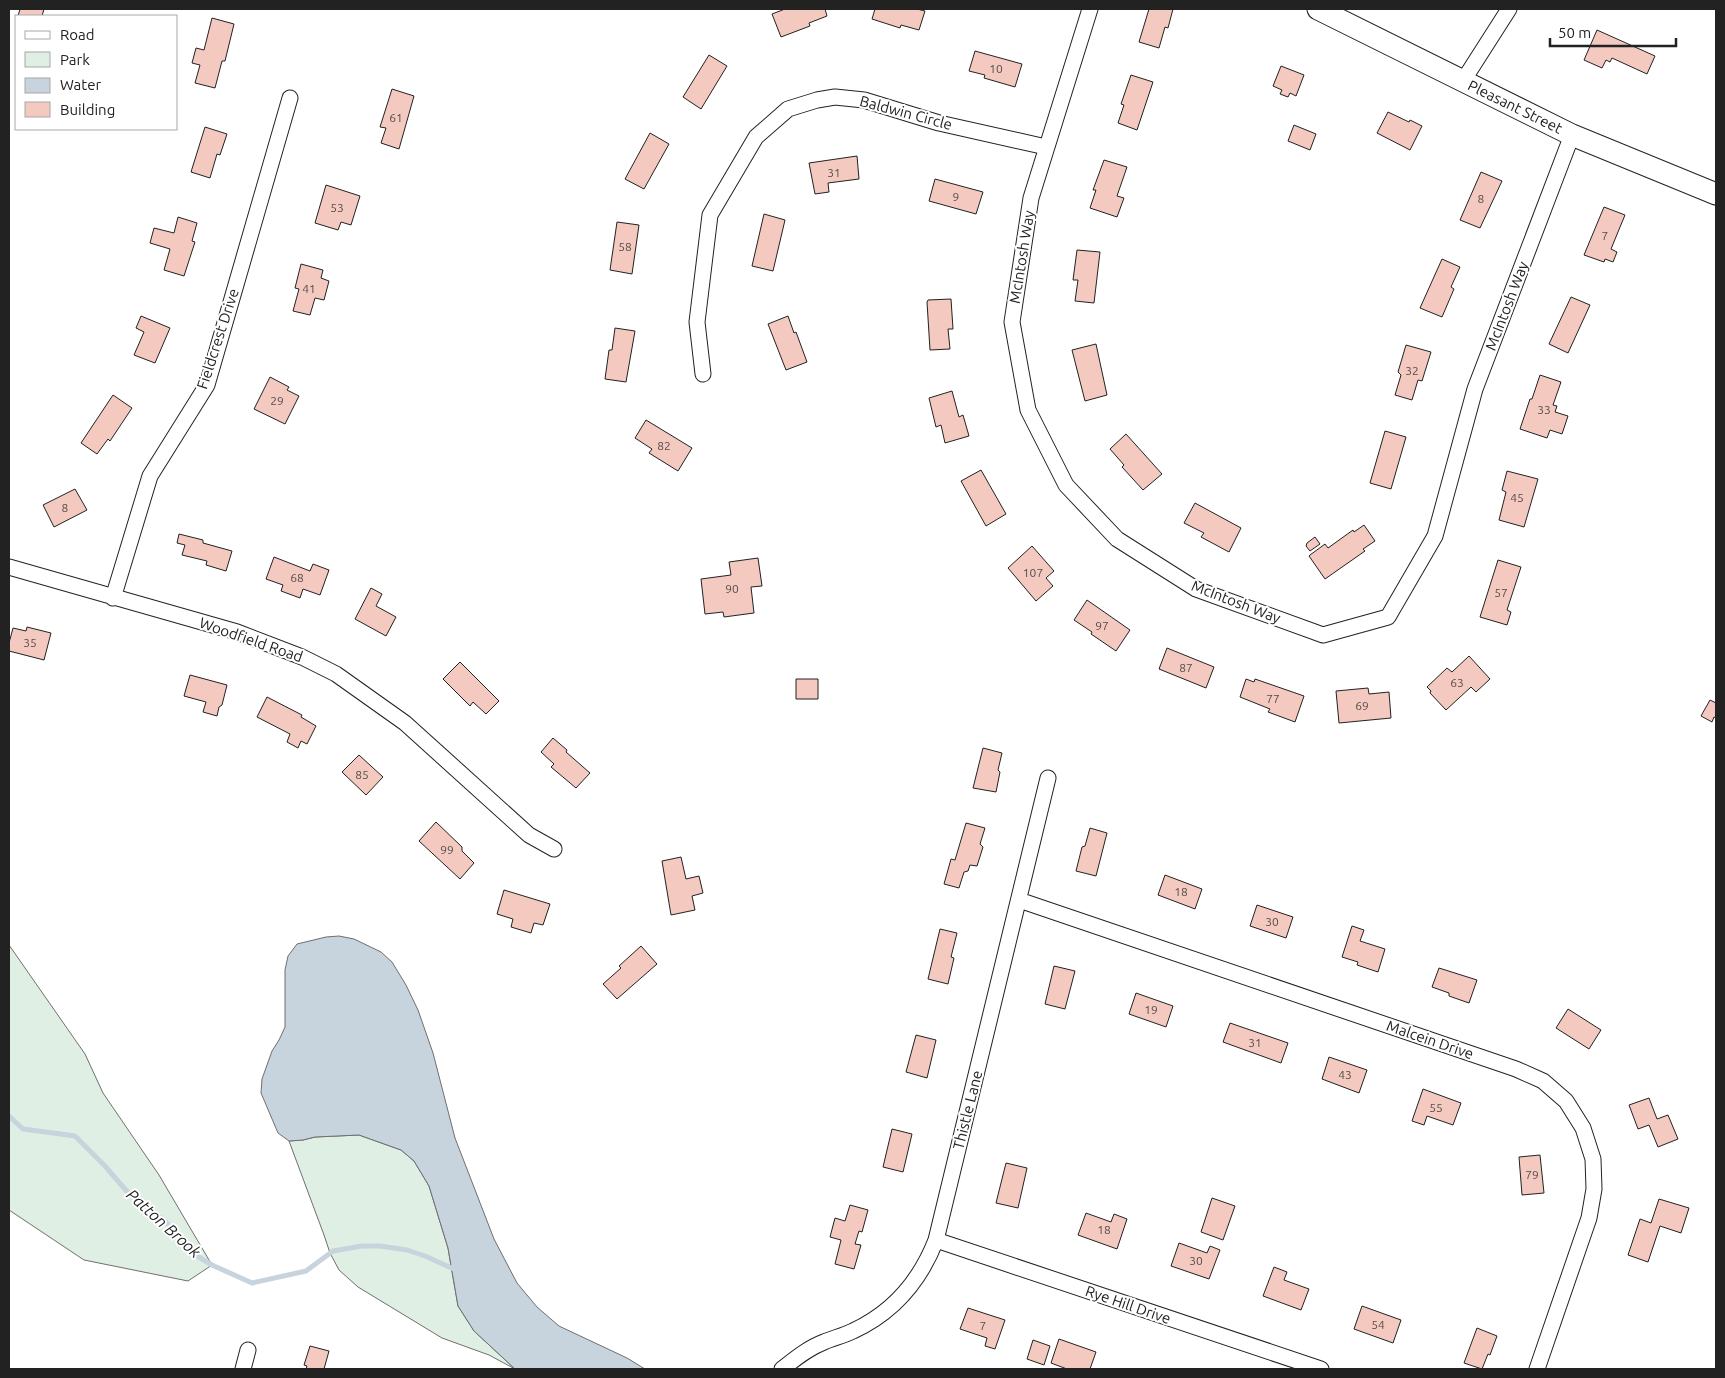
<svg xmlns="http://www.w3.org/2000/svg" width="1725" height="1378" viewBox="0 0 1725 1378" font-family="Ubuntu,sans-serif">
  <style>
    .green { fill: #e0efe3; stroke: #6f6f6f }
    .water { fill: #c7d3dd; stroke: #6f6f6f }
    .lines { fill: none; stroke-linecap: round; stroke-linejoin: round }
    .stream { stroke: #c7d3dd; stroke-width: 5 }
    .building { fill: #f3c9c0; stroke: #222 }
    .street-casing { stroke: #222; stroke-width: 17 }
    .secondary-casing { stroke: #222; stroke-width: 23 }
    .street { stroke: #fff; stroke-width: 15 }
    .secondary { stroke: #fff; stroke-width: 21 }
    .labels { text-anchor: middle; stroke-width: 4; stroke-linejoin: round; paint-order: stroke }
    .number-label { font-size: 12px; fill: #564c4a }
    .street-label { font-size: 15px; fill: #222; stroke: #fff }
    .water-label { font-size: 16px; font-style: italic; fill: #222; stroke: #fff }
  </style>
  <rect width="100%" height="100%" fill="#fff"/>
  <path class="green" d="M9,945L85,1054L103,1093L159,1175L212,1265L188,1281L84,1260L9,1210Z
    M359,1135L401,1150L414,1161L429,1186L448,1248L458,1306L474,1331L515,1369L489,1355L442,1338L358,1287L339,1270L330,1253L324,1235L289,1141L303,1140L315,1137Z"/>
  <path class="water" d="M339,936L354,939L381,952L392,962L406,985L418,1010L433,1053L455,1138L494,1239L517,1283L537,1307L559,1326L627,1358L645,1369H515L474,1331L458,1306L448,1248L429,1186L414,1161L401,1150L359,1135L315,1137L303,1140L289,1141L278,1133L261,1093L262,1079L272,1051L279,1040L285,1027V970L288,956L297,944L326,937Z"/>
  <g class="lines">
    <path class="stream" d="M9,1116L23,1129L75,1136L105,1166L130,1195L164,1220L194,1254L212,1265L252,1283L306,1271L333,1251L362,1246H380L407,1250L425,1256L456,1270"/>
  </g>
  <path class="building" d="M20,9H44L42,16H18Z
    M785,9H825L827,16L809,23L810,26L781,37L772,14Z
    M875,9H917L925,11L919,30L901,25L900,28L872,19Z
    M1149,9H1173L1168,28L1165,27L1159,48L1139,42Z
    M212,18L234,24L225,61H222L215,88L195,83L200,65L192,63L196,48L204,50Z
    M1597,30L1655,56L1647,74L1612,58L1610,62L1606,60L1602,68L1584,60Z
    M975,51L1022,64L1015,87L984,78L985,75L969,71Z
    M709,55L727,66L701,109L683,97Z
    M1281,66L1304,75L1296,96L1290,93L1288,97L1280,94L1282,90L1273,86Z
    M1131,75L1153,82L1137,130L1118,123L1124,105L1121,104Z
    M392,89L414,96L399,149L381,143L386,128L380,127Z
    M1388,112L1409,122L1410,120L1422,126L1410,150L1377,133Z
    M1294,125L1316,134L1310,150L1288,141Z
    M205,127L227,134L220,155L217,154L210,178L191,172Z
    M650,133L669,144L644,189L625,179Z
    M857,156L859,179L828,183L829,192L815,194L809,163Z
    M1104,160L1127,167L1117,196L1124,198L1117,217L1090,208L1096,190H1093Z
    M1481,172L1502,181L1480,228L1460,220Z
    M935,179L983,192L976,214L929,201Z
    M326,185L360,196L351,225L341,222L338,230L315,223Z
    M1604,207L1625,215L1611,249L1617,252L1613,262L1605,259L1604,262L1584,255Z
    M764,214L785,220L773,271L752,266Z
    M178,217L197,223L192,241L195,242L184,276L164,270L170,249L150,243L154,228L174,233Z
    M617,222L639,225L632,274L610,270Z
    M1077,250L1100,252L1094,303L1075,301L1078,280H1073Z
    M1442,259L1460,267L1451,287L1454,289L1442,317L1420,308Z
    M301,264L323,270L321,278L329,281L324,300L315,298L310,315L293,311L299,289L295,288Z
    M1571,297L1590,305L1568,353L1549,344Z
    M951,299L953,329H948L950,349L930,350L927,302L928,300Z
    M141,316L170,328L155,363L134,355L144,332L136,328Z
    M788,316L794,333L796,332L807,362L786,370L768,324Z
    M615,328L635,331L626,382L605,379L609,350H612Z
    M1096,344L1107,395L1085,401L1072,350Z
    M1406,345L1431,352L1422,381L1418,380L1412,400L1395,395L1401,375L1398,372Z
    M1540,375L1561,382L1553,405L1557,406L1555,412L1568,416L1562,434L1550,430L1547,438L1520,429L1530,399H1532Z
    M270,377L289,387L287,390L299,396L285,424L254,409Z
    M952,391L959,417L963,415L969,436L945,443L941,425L936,427L929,398Z
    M113,395L132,408L110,441L108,439L97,454L81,443Z
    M646,420L692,448L678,471L649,453L652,449L635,438Z
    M1385,431L1406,437L1391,489L1370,483Z
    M1126,434L1162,474L1143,490L1122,467L1124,465L1110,449Z
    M981,470L1006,514L986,526L961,481Z
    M1507,471L1538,479L1524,527L1499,520L1506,492L1502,490Z
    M75,489L87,510L54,527L43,505Z
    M1195,503L1241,528L1229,552L1201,537L1204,533L1184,523Z
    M1364,525L1375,541L1363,549L1365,551L1325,579L1309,556L1310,555L1325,544L1328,548L1353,530L1354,532Z
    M179,534L203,540V543L232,551L226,571L206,565L207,561L182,555L185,545L177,543Z
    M1315,537L1320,544L1310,551L1306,546L1307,543Z
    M1032,546L1054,571L1046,578L1053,586L1036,601L1008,568Z
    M274,557L310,571L313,564L329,570L320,595L303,589L300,598L281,591L283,585L266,579Z
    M758,558L762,586L751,587L754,613L724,617L723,612L705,614L701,579L731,575L729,562Z
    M1498,560L1521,567L1507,610L1511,612L1507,625L1480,617Z
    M371,588L382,594L376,606L396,617L386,636L355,619Z
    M1087,600L1130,630L1116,651L1091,634L1092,632L1074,620Z
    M27,627L51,633L44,660L9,651V643L13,628L26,631Z
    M1167,648L1214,667L1206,688L1159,669Z
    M1469,656L1490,679L1476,692L1471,687L1446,710L1430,693L1431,691L1427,687L1447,668L1452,672Z
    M460,662L499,701L486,714L473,702L470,706L443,679Z
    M190,675L227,685L222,705L219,707L217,716L203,712L206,702L184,696Z
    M796,679H818V699H796Z
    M1246,679L1254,682L1255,679L1304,696L1295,722L1268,712L1270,709L1240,697Z
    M1368,688L1369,694L1389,692L1391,718L1339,723L1336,691Z
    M267,697L302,715L301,717L316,726L307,744L301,741L298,748L287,742L290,734L257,717Z
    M1710,700L1716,703V718L1714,717L1712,722L1701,716Z
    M553,738L567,750L566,752L590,773L576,788L551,767L554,764L541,752Z
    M983,748L1002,753L998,770L1000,772L996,792L973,788Z
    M359,755L383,777L366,795L342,772Z
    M436,822L462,847V851L474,863L460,879L419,841Z
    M966,823L985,828L980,844L983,847L977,866L970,865L968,871L964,872L959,888L944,884L951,859L955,860Z
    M1090,828L1107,833L1096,876L1076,871L1082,847L1085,846Z
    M681,857L686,879L699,876L703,893L692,896L695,910L671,915L662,861Z
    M1165,875L1202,889L1195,909L1158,895Z
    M504,890L550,904L543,925L534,923L531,933L511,927L513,919L497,914Z
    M1257,905L1293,917L1286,938L1250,926Z
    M1352,926L1364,930L1360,941L1385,949L1378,972L1357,965L1358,962L1342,957Z
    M940,929L957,933L951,957L954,958L948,984L928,979Z
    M641,946L657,964L617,999L603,984L621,968L619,966Z
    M1054,966L1075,971L1065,1009L1045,1004Z
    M1439,968L1477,980L1469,1003L1449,996V993L1432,987Z
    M1136,993L1173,1006L1166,1027L1129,1014Z
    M1568,1009L1601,1030L1589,1049L1556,1028Z
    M1230,1023L1288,1043L1281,1063L1223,1042Z
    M916,1035L936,1040L927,1078L906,1072Z
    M1329,1057L1367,1070L1359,1093L1322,1079Z
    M1423,1089L1461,1103L1453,1125L1427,1116L1424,1125L1412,1121Z
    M1649,1098L1657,1119L1668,1115L1678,1139L1658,1147L1649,1125L1638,1129L1629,1105Z
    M892,1129L912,1134L903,1172L883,1167Z
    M1540,1155L1544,1193L1522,1195L1519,1157Z
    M1006,1163L1027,1168L1018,1208L996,1203Z
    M1212,1198L1235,1206L1223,1240L1201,1232Z
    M1659,1199L1689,1208L1681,1233L1660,1226L1648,1262L1628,1255L1640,1219L1651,1223Z
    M850,1205L868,1210L862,1232L859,1231L855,1244L861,1245L854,1269L835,1264L841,1240L830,1237L835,1218L845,1221Z
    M1086,1213L1111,1222L1114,1214L1127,1219L1117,1249L1078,1235Z
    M1179,1243L1207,1253L1210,1246L1220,1250L1209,1279L1171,1266Z
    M1274,1267L1287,1272L1284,1280L1309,1289L1301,1310L1263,1296Z
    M1362,1306L1401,1320L1393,1343L1354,1329Z
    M968,1308L1005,1320L995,1349L985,1346L987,1338L960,1329Z
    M1477,1328L1497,1336L1490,1355L1488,1354L1482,1369L1464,1363Z
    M1059,1339L1096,1352L1090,1369H1067L1051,1363Z
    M1033,1340L1050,1346L1044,1365L1027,1359Z
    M310,1346L329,1351L324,1369H306L307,1366L304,1365Z"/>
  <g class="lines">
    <defs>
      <path id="street" d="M1090,9L1031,198L1012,322L1028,410L1066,485L1117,539L1196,589L1323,635L1388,617L1435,536L1475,389L1572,135
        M1463,81L1509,9
        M703,374L697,322L710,215L756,137L788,109L817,100L835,97L864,100L939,123L1046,147
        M9,567L237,632L302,657L336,674L405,723L529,835L554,849
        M113,598L150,476L207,385L290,98
        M1019,900L1516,1069L1543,1081L1566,1101L1583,1128L1593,1159L1594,1189L1589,1218L1537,1369
        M936,1240L1321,1369
        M243,1369L248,1350
        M782,1369C795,1359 808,1348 824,1342C833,1338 843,1336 853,1331C892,1313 920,1281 936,1240L1048,778"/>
      <path id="secondary" d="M1318,9L1572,135L1716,194"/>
    </defs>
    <use href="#street" class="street-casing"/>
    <use href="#secondary" class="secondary-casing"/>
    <use href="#street" class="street"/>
    <use href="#secondary" class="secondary"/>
  </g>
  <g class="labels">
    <g class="number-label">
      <text x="996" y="73">10</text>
      <text x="396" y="122">61</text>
      <text x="834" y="177">31</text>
      <text x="956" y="201">9</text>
      <text x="1481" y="203">8</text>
      <text x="337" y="212">53</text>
      <text x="1605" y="240">7</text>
      <text x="625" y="251">58</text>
      <text x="309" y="293">41</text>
      <text x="1412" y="375">32</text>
      <text x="277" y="405">29</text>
      <text x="1544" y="414">33</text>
      <text x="664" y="450">82</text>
      <text x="1517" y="502">45</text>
      <text x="65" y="512">8</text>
      <text x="1033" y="577">107</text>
      <text x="297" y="582">68</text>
      <text x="732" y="593">90</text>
      <text x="1501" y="597">57</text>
      <text x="1102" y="630">97</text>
      <text x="30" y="647">35</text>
      <text x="1186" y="672">87</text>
      <text x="1457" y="687">63</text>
      <text x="1273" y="703">77</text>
      <text x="1362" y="710">69</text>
      <text x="362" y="779">85</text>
      <text x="447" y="854">99</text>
      <text x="1181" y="896">18</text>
      <text x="1272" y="926">30</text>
      <text x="1151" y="1014">19</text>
      <text x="1255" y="1047">31</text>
      <text x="1345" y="1079">43</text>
      <text x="1436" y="1112">55</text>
      <text x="1532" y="1179">79</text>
      <text x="1104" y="1234">18</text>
      <text x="1196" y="1265">30</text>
      <text x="1378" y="1329">54</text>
      <text x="983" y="1330">7</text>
    </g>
    <g class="street-label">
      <text transform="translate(1515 107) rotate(26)" y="5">Pleasant Street</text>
      <text transform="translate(906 113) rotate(15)" y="5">Baldwin Circle</text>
      <text transform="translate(1022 257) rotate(-81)" y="5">McIntosh Way</text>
      <text transform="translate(1507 306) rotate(-69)" y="5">McIntosh Way</text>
      <text transform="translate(218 339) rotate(-72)" y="5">Fieldcrest Drive</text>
      <text transform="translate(1236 602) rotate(21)" y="5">McIntosh Way</text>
      <text transform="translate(251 640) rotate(19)" y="5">Woodfield Road</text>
      <text transform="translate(1430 1040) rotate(19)" y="5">Malcein Drive</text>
      <text transform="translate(968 1110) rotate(-76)" y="5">Thistle Lane</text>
      <text transform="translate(1128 1305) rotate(19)" y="5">Rye Hill Drive</text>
    </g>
    <g class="water-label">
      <text transform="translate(164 1223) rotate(42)" y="6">Patton Brook</text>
    </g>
  </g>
  <rect width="1725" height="1378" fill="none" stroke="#222222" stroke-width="20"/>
  <rect x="15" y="15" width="162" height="115" fill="#ffffff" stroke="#a7a7a7"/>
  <rect x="25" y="31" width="25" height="8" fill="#ffffff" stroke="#a7a7a7"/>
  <text x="60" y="40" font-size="15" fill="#222222">Road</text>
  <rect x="25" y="52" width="25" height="15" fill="#e0efe3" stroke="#a7a7a7"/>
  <text x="60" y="65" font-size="15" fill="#222222">Park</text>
  <rect x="25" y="78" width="25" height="15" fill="#c7d3dd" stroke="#a7a7a7"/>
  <text x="60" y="90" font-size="15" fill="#222222">Water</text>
  <rect x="25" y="102" width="25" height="15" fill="#f3c9c0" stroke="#a7a7a7"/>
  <text x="60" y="115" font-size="15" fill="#222222">Building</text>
  <path d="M1550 38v8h126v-8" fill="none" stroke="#222222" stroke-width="2.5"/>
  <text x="1558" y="38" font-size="15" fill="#222222" stroke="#ffffff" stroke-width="4" paint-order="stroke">50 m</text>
</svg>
